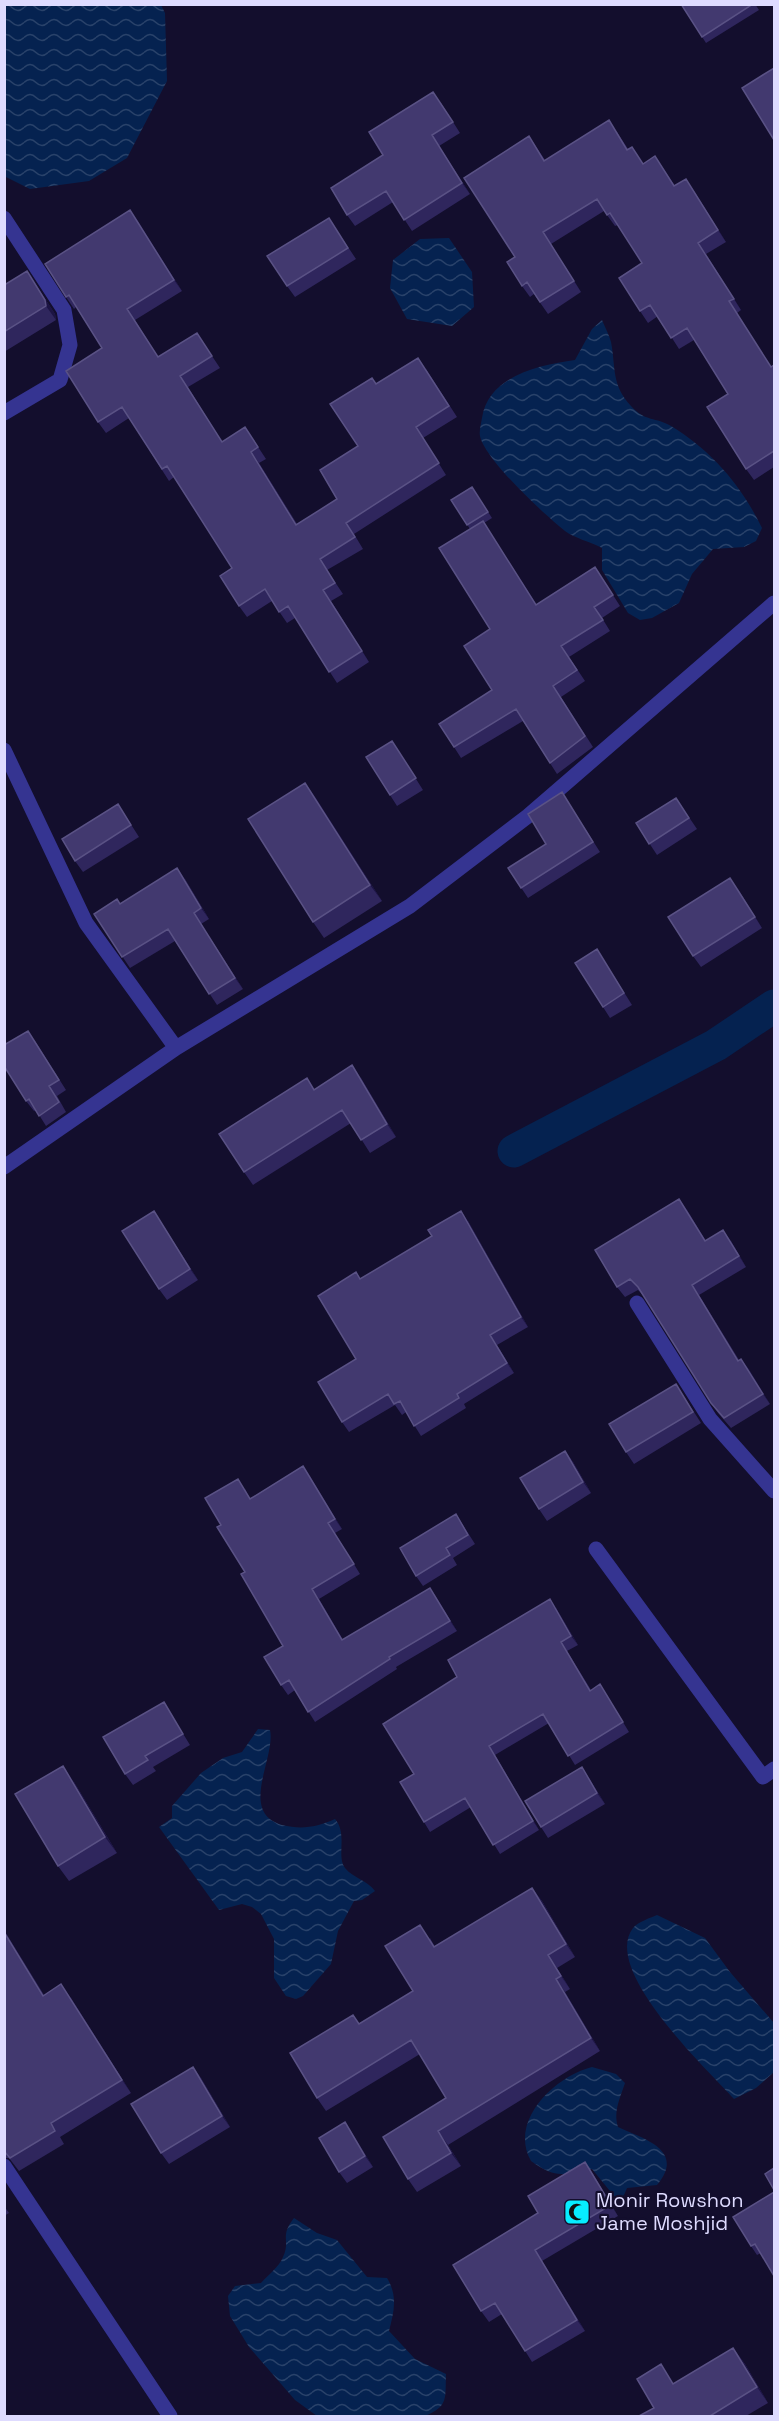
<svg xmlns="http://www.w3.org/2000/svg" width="779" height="2421" viewBox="0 0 779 2421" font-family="'Space Grotesk',sans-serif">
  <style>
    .water { fill: url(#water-waves) }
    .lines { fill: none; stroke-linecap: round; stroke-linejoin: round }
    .canal { stroke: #052250; stroke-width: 33 }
    .minor { stroke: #353491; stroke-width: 15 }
    .wall { fill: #2f265d }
    .shaded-wall { fill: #1c1443 }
    .building { fill: #42396f; stroke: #5a5285; stroke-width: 1.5 }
    .labels { text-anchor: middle; stroke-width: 4.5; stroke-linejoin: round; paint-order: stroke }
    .poi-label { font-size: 20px; fill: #dedbff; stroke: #130e2d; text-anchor: start }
  </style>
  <defs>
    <pattern id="water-waves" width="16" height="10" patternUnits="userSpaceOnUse" patternTransform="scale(1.5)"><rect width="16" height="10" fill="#052250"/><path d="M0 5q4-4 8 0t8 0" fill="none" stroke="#29426a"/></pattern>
  </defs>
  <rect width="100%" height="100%" fill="#130e2d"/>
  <path class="water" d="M4,5H161L165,13L167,81L127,158L89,181L30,189L6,177Z
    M449,238L472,272L474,307L452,326L407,319L390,288L393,260L420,239Z
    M602,320C605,327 609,335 611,342C616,368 611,384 631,406C645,422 656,417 671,426C712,451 741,485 762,528L756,541L744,547L713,549L692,574L679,603L652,618L640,620L628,613L602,570V548C591,542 574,538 565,531C545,515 485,460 480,436C479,431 481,424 482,418C488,376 539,365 575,360L592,329Z
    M258,1729L270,1730C276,1758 238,1812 282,1825C302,1830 317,1827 335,1819C348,1834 336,1856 345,1868C353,1878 367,1880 375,1891L362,1900L354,1901L338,1931L331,1964L303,1996L296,1999L286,1996L274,1978V1939L261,1914L252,1907L242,1904L219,1910L159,1827L172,1818V1806L201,1773L223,1758L242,1752Z
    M657,1915L705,1938L730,1972L774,2023V2072L756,2088L734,2099C707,2069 601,1970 633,1928C638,1922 650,1918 657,1915Z
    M592,2067L616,2074L625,2083C620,2098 613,2112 618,2127C644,2139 686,2150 657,2185L627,2188L624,2195L619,2198L614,2196L592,2169C562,2174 558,2180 531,2161C508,2120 556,2076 592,2067Z
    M294,2218L317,2233L337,2240L367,2277L387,2278C398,2296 394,2312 389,2331L415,2359L446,2374C445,2398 449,2406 425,2416H317L295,2400L249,2347L230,2316L228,2296L235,2286L261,2283C268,2275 279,2267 283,2257C291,2240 279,2237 294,2218Z"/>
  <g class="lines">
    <path class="canal" d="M514,1151L716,1045L774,1006"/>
    <path class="minor" d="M4,218L64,310L70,345L60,380L4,413
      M4,750L86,923L176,1048L4,1167
      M176,1048L410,906L528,816L774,603
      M637,1303L710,1419L774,1491
      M596,1549L763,1777L774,1769
      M4,2166L170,2416"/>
  </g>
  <path class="wall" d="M681,4H755L759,10L706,43Z
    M441,103L460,133L439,146L470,194L412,231L393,202L355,226L347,215L383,155Z
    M617,132L628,149L643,164L655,156L675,186L686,179L694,191L726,242L706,254L741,310L737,313L771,367L774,365V467L754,480L746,469L728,394L694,340L679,349L658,316L648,323L640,311L642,263L618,225L615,226L604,211L551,244L581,292L548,314L534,294L530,297L522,286L515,257L529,136L545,160Z
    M130,210L182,291L135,320L158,357L204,344L220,368L188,387L222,442L245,427L266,459L259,463L297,524L337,499L358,446L376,384L426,369L457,417L423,438L446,475L354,534L363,549L327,570L343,594L331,601L369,662L337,683L295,618L287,623L272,601L247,617L239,606L232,568L174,477L169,481L129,418L106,433L98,422L102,348L76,307L74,309L66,297Z
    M336,229L356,259L295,297L287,286Z
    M27,271L55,314L56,320L4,352V282L6,284Z
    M472,487L492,518L484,523L536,605L595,567L620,606L602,618L610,631L569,657L585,681L561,697L593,747L557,774L523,721L461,758L454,747L492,690L490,629L470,529L451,500Z
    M392,741L423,790L397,806L390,795Z
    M305,783L382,901L324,938L313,922Z
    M562,792L600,852L528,898L508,868L546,844Z
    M676,798L697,829L657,855L636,823Z
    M118,804L139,837L83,872L75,861Z
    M185,879L209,919L201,924L243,989L217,1005L175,941L130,968L94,914Z
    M738,889L762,928L701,967L693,956Z
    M597,949L632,1005L610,1018L603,1007Z
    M35,1041L66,1090L57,1096L66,1112L46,1126L36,1110L34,1111L26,1101Z
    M361,1078L396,1137L370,1153L351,1123L253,1185L244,1172L315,1089Z
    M687,1210L706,1241H731L746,1267L699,1295L739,1360L741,1359L770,1404L731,1428L718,1413L711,1403L643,1295L638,1290L625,1297L617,1287Z
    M468,1221L528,1327L497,1345L514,1373L464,1404L466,1408L421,1436L406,1412L402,1415L395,1405L349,1432L342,1422L356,1359V1272L361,1279Z
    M161,1222L198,1280L167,1300L159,1289Z
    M676,1384L701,1423L634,1464L626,1452Z
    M565,1451L573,1462L591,1493L547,1521L539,1509Z
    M303,1466L342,1529L335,1533L360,1574L319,1599L343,1640L430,1588L457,1631L396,1667L397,1669L315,1722L295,1690L288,1695L281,1685L283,1646L221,1525L245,1489L250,1499Z
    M456,1514L475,1544L453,1558L457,1565L423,1586L416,1576Z
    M556,1608L578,1645L567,1651L591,1690L606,1694L629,1732L575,1765L549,1723L495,1755L539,1830L500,1854L471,1807L430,1832L424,1822L414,1774L457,1677Z
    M171,1714L190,1745L153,1767L156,1771L133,1785L125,1774Z
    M589,1778L605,1804L548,1838L541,1827Z
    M74,1782L117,1853L69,1881L58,1866Z
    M532,1888L542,1901L575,1957L557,1968L570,1989L565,1992L600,2051L448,2145L461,2166L417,2192L408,2179L446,2098L420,2054L326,2111L317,2098L359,2024L413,1991L430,1938L435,1947Z
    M4,1930L44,1995L71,1998L131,2093L60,2137L64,2144L19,2171L9,2158H4Z
    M193,2067L201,2078L230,2127L169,2164L161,2153Z
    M345,2122L373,2167L347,2183L339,2172Z
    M593,2174L618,2216L542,2261L585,2331L532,2362L502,2314L489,2322L481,2311L538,2213Z
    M774,2192L761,2253L757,2255L751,2246Z
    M4,2206L9,2213L4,2216Z
    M733,2348L745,2364L768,2403L746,2416H639L654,2408L674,2383Z"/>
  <path class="shaded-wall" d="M432,135L439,146L470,194L462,183Z
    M686,179L694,191L726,242L718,230Z
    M130,210L138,221L182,291L174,280Z
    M698,243L706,254L741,310L734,299Z
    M27,271L55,314L56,320L46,306Z
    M251,452L259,463L304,536L296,525Z
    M483,521L490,532L544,616L536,605Z
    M323,590L331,601L369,662L362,651Z
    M305,783L316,798L382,901L370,885Z
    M177,868L185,879L209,919L201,908Z
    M730,878L738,889L762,928L755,917Z
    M194,913L201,924L243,989L235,978Z
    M352,1065L361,1078L396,1137L387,1124Z
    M679,1199L687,1210L712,1252L705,1241Z
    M154,1211L161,1222L198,1280L190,1269Z
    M461,1211L468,1221L528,1327L521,1317Z
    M723,1230L731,1241L746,1267L739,1256Z
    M692,1285L699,1295L745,1371L738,1361Z
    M490,1335L497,1345L514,1373L507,1363Z
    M741,1359L749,1369L770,1404L763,1394Z
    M565,1451L573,1462L591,1493L583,1482Z
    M303,1466L310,1476L342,1529L335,1519Z
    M430,1588L437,1598L457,1631L450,1621Z
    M312,1589L319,1599L349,1650L342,1640Z
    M550,1599L556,1608L578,1645L571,1636Z
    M561,1642L567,1651L596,1700L590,1691Z
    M489,1746L495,1755L539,1830L533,1821Z
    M63,1766L74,1782L117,1853L105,1837Z
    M582,1767L589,1778L605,1804L597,1793Z
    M532,1888L542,1901L575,1957L566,1944Z
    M4,1930L52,2009L43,1996L4,1932Z
    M548,1955L557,1968L570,1989L561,1976Z
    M556,1979L565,1992L600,2051L591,2038Z
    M61,1984L71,1998L131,2093L122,2080Z
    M193,2067L201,2078L230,2127L222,2116Z
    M345,2122L353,2134L373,2167L365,2156Z
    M438,2131L448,2145L461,2166L451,2153Z
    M585,2162L593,2174L618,2216L611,2205Z
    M535,2250L542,2261L585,2331L577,2320Z
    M733,2348L745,2364L768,2403L757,2387Z"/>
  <path class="building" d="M681,4H753L702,37Z
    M774,68V140L742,88Z
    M433,92L453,122L432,135L462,183L404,220L386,191L347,215L331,188L383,155L369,132Z
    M609,120L627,150L632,147L643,164L655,156L674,186L686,179L718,230L698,243L734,299L729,301L771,367L774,365V451L746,469L707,407L728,394L687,328L671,338L650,305L640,311L619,278L642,263L610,213L607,215L597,199L543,232L574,281L540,302L527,282L522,286L507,262L515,257L464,178L529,136L544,161Z
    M130,210L174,280L127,309L158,357L197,333L212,356L180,376L222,442L245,427L258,447L251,452L296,525L337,499L320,470L358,446L330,404L372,378L376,384L418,358L449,406L416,427L439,463L346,523L355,537L320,559L335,583L323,590L362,651L329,672L288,606L279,612L265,589L239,606L220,576L232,568L167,466L162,469L122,407L98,422L66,371L102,348L69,295L66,297L45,264Z
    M329,218L348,248L287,286L267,256Z
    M27,271L45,300L46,306L4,332V282L6,284Z
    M472,487L488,512L467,525L451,500Z
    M483,521L536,605L595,567L613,595L594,607L603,620L561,646L577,670L553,686L585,736L550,763L516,709L454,747L439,724L492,690L464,646L490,629L439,548Z
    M392,741L416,778L390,795L366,757Z
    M305,783L370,885L313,922L248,819Z
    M562,792L593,842L521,888L508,868L546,844L528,814Z
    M676,798L689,818L649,844L636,823Z
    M118,804L131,825L75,861L62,839Z
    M177,868L201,908L194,913L235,978L209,994L168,929L122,957L94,914L117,899L120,904Z
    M730,878L755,917L693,956L668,917Z
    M597,949L624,993L603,1007L575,963Z
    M28,1031L59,1080L49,1086L59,1102L39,1116L29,1099L26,1101L4,1066V1045Z
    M352,1065L387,1124L361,1140L342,1110L244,1172L219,1134L307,1078L314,1090Z
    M679,1199L705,1241L723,1230L739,1256L692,1285L738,1361L741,1359L763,1394L724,1418L711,1403L638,1287L630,1279L617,1287L595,1250Z
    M154,1211L190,1269L159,1289L122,1231Z
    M461,1211L521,1317L490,1335L507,1363L457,1394L459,1398L414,1426L400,1401L394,1404L388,1394L342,1422L318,1382L356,1359L318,1296L356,1272L360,1279L432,1236L428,1230Z
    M676,1384L693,1412L626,1452L609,1424Z
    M565,1451L583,1482L539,1509L520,1478Z
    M303,1466L335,1519L328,1523L354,1564L312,1589L342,1640L430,1588L450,1621L389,1657L390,1659L308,1712L289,1680L281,1685L264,1657L283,1646L241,1574L245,1572L217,1527L221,1525L205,1498L238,1479L250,1499Z
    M456,1514L468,1535L446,1548L450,1555L416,1576L400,1548Z
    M550,1599L571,1636L561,1642L590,1691L600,1684L623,1722L568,1756L543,1714L489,1746L533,1821L493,1845L465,1798L424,1822L400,1782L414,1774L383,1724L457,1677L448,1660Z
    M164,1702L183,1734L145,1756L148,1760L125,1774L103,1737Z
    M63,1766L105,1837L58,1866L15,1794Z
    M582,1767L597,1793L541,1827L525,1801Z
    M532,1888L566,1944L548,1955L561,1976L556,1979L591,2038L438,2131L451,2153L408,2179L383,2137L446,2098L411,2040L317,2098L290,2053L353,2015L359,2024L413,1991L385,1946L420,1925L434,1947Z
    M4,1932L43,1996L61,1984L122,2080L51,2123L55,2131L10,2158L4,2151Z
    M193,2067L222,2116L161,2153L131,2104Z
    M345,2122L365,2156L339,2172L319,2138Z
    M585,2162L611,2205L535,2250L577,2320L525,2351L495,2303L481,2311L453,2265L538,2213L528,2196Z
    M774,2168V2190L765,2174Z
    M774,2192V2276L755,2244L751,2246L733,2217Z
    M733,2348L757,2387L710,2416H639L654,2408L637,2379L661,2364L673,2384Z"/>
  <defs>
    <symbol id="mosque-square" viewBox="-11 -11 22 22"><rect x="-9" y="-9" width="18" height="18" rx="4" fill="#07edff" stroke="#130e2d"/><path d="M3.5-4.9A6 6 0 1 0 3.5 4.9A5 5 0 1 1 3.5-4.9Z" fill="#111"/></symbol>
  </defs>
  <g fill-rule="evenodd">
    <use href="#mosque-square" x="562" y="2197" width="30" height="30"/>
  </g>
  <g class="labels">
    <g class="poi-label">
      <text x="596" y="2207">Monir Rowshon<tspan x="596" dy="23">Jame Moshjid</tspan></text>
    </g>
  </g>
  <rect width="779" height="2421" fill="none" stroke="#dedbff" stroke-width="12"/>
</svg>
